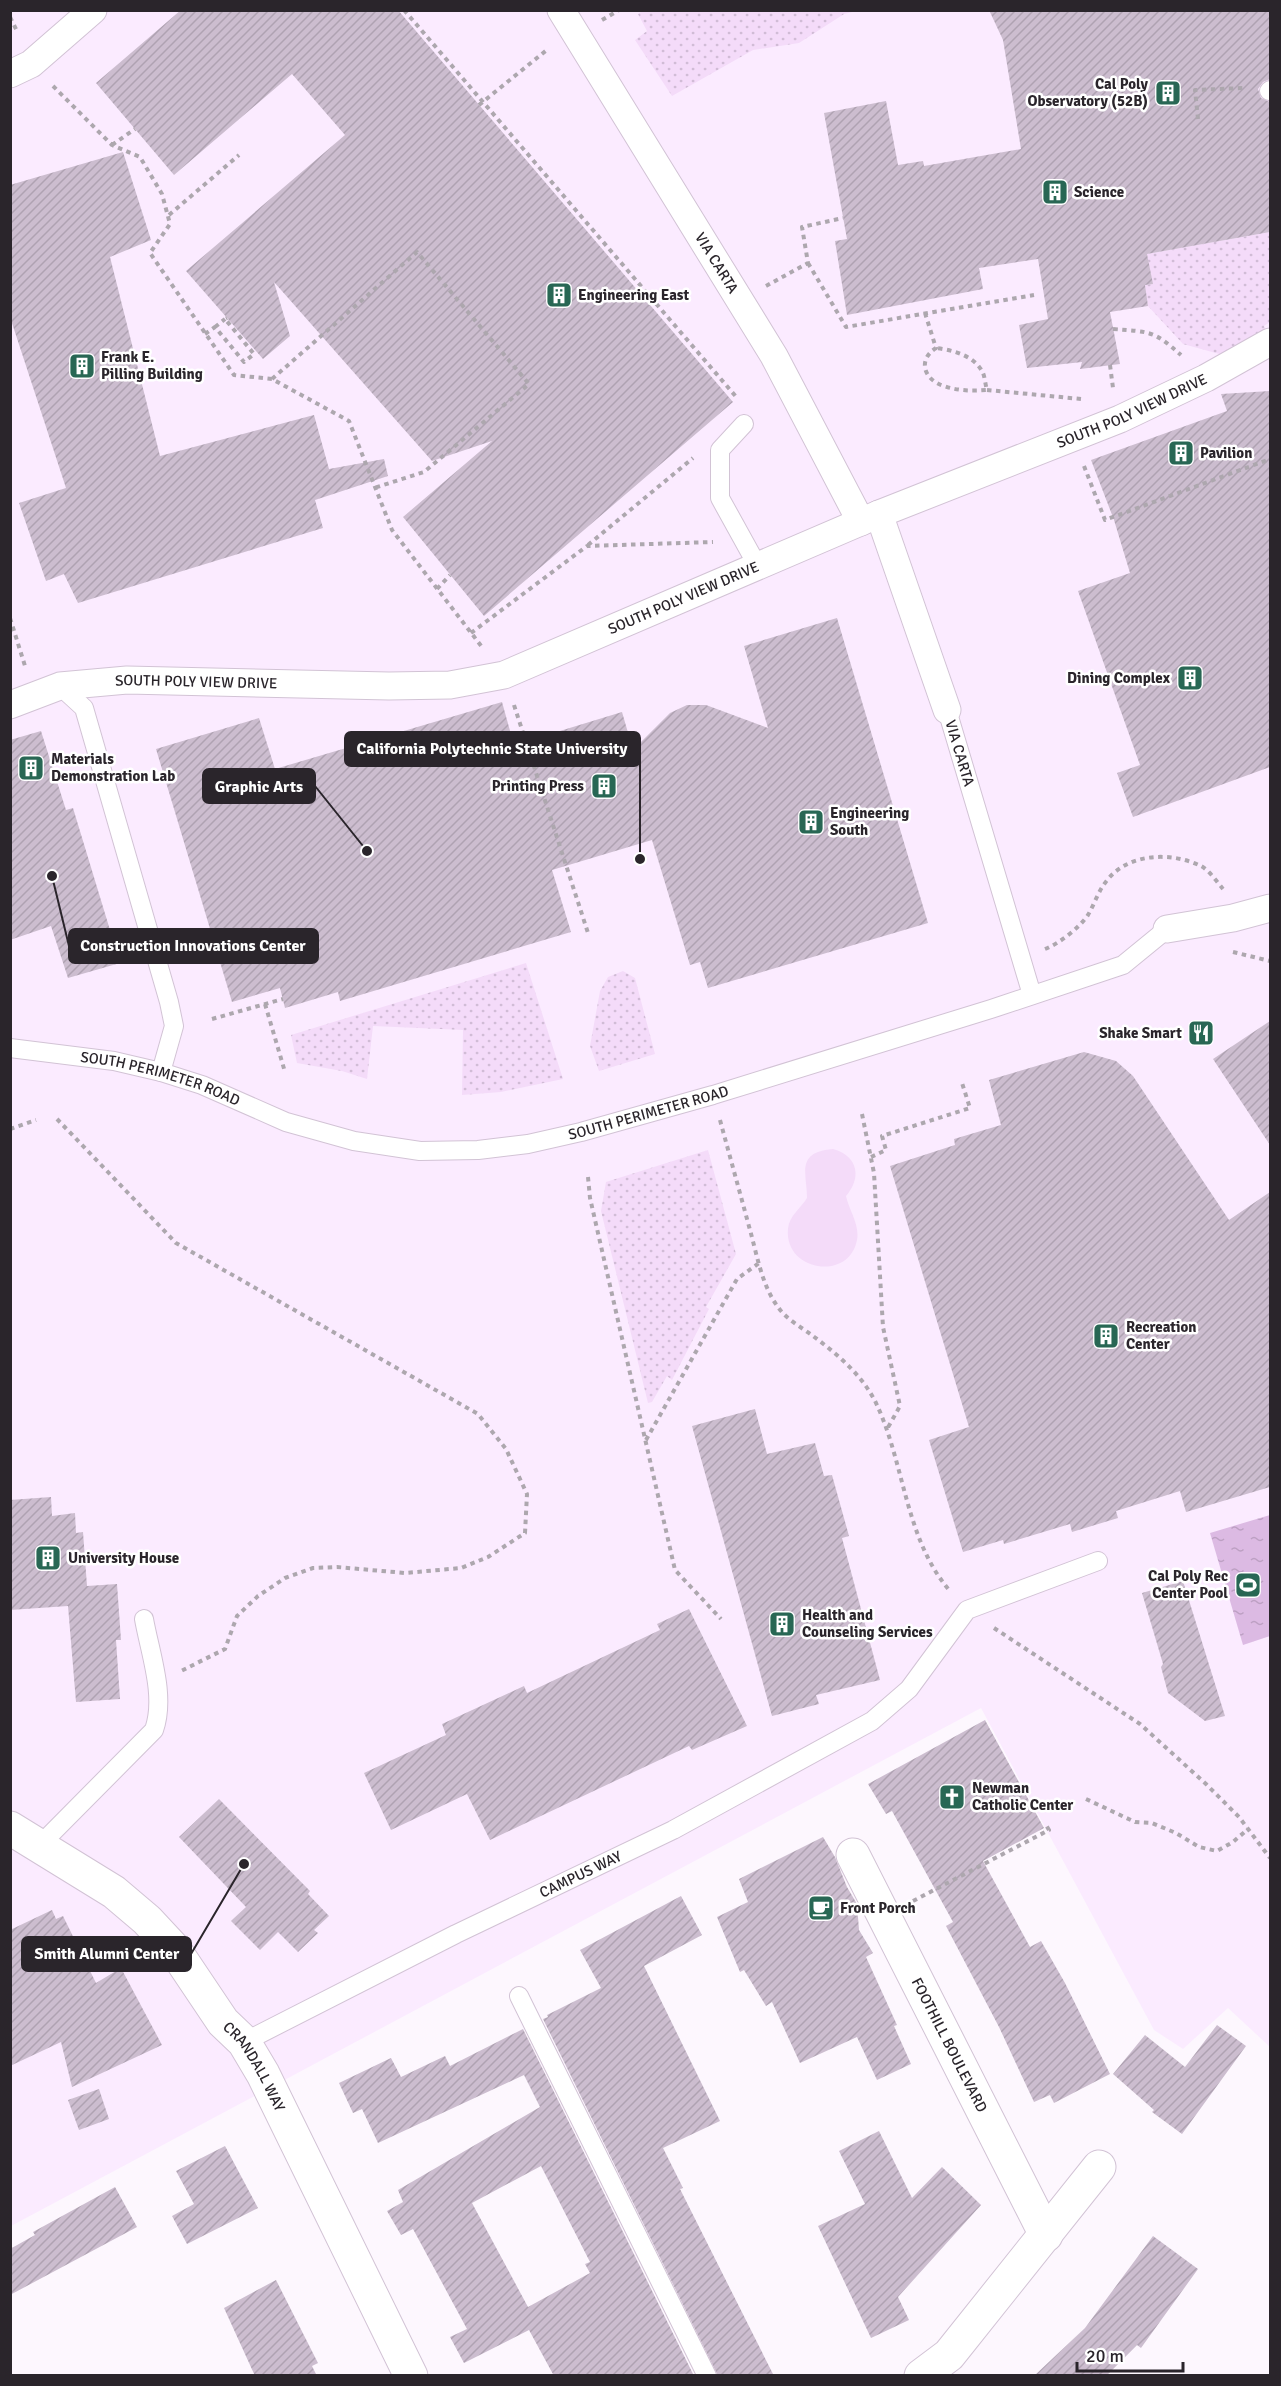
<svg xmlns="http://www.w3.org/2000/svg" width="1281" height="2386" viewBox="0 0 1281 2386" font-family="Signika,sans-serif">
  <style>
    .built { fill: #fbebff }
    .green { fill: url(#green-dots) }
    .pitch { fill: #f4dbf9 }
    .water { fill: url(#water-ripples) }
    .building { fill: url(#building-hatch); fill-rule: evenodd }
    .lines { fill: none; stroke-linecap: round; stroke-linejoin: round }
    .service-casing { stroke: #d2c3d5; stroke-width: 20 }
    .pedestrian-casing { stroke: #d2c3d5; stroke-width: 29 }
    .minor-casing { stroke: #d2c3d5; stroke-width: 35 }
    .path { stroke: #ada7ae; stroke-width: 4; stroke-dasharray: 4.5 4.5; stroke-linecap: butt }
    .service { stroke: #fff; stroke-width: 18 }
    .pedestrian { stroke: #fff; stroke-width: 27 }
    .minor { stroke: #fff; stroke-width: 33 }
    .labels { text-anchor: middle; stroke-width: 5; stroke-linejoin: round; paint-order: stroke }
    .poi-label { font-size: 15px; font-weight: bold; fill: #2a252b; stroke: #fff; text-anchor: start }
    .street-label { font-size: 15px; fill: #2a252b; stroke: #fff }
    .leader { fill: none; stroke: #2a252b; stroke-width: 2 }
    .callout-dot { fill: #2a252b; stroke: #fff; stroke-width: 2 }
    .callout { fill: #2a252b; stroke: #2a252b; stroke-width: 2 }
    .callout-label { font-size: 16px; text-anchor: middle; font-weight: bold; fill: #fff }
  </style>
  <defs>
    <pattern id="green-dots" width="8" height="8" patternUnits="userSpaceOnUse" patternTransform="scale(1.5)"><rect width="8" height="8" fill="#f4dbf9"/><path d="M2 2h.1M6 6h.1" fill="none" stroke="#d1bcd6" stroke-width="1.8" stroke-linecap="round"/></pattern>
    <pattern id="water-ripples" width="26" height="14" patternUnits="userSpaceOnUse" patternTransform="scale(1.5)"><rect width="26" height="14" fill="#dcbae3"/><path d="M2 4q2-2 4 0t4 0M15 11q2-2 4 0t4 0" fill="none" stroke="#bda0c3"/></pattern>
    <pattern id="building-hatch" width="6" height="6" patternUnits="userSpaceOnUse" patternTransform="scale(1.5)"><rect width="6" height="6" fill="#ccbdcf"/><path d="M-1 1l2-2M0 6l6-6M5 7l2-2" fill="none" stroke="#afa2b2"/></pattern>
  </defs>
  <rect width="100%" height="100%" fill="#fdf7fe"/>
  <path class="built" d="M11,11H1270V2047L1228,2008L1183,2049L1154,2030L981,1708L11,2226Z"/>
  <path class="green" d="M642,11V10L856,11L844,14L799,43L753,50L672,96L635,40L647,31L638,14Z
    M1270,232V322L1264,326L1266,331L1223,355L1183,344L1148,306L1145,285L1152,284L1147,254Z
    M526,963L563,1079L501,1092L462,1095L463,1030L373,1026L367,1079L342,1071L297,1063L291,1035Z
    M623,971L635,978L655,1054L599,1071L590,1046L600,991L608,977Z
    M708,1150L736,1254L706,1307L709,1309L672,1380L667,1376L652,1402L648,1403L601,1211L606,1182Z"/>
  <path class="pitch" d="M833,1149C858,1156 862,1177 846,1196C849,1210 860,1225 857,1240C849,1282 784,1271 788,1229C789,1216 801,1208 807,1198C807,1174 795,1152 833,1149Z"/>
  <path class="water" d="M1270,1515V1636L1243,1645L1210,1533Z"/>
  <path class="building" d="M181,10H398L733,402L484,616L403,517L492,441L432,461L274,282L290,336L263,359L186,271L345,135L292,74L174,175L96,83Z
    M989,10H1270V79L1263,82L1258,89L1261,98L1270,102V232L1147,254L1153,284L1145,285L1148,306L1110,312L1120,364L1080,369L1082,362L1027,368L1019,325L1048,319L1038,259L979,268L983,289L847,315L835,241L847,239L824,113L886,101L898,165L923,161L924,166L1021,149L1003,40Z
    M123,152L151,240L110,257L160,456L314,415L329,469L384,459L388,476L315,500L323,528L78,603L64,574L46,581L19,503L66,488L10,317V185Z
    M1270,391V767L1133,817L1117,773L1140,765L1078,591L1130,573L1114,520L1091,460L1227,411L1221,394Z
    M837,618L928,923L708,988L700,962L690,965L652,840L552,870L571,932L340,1001L338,992L285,1008L280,988L232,1002L156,749L259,718L275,769L502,702L514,745L622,712L633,750L670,713L687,705H706L768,728L744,646Z
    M41,731L66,810L73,808L120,963L68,978L51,926L10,940V740Z
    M1270,1021V1145L1213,1059Z
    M1084,1052L1116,1061L1133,1076L1229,1220L1270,1192V1487L1186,1512L1180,1491L1116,1511L1118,1518L1072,1532L1070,1524L1004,1544L1003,1540L963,1552L929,1440L969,1427L890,1166L955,1145L954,1139L1001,1125L989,1080Z
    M755,1409L767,1454L815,1443L824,1476L832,1475L849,1536L842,1538L880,1680L816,1695L819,1704L772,1716L692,1426Z
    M51,1497L52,1516L75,1513L76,1533L83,1532L87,1586L117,1584L121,1640H116L120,1699L76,1702L68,1606L10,1610V1500Z
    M1183,1581L1225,1716L1205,1721L1168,1693L1161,1667L1163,1664L1142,1593Z
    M689,1609L747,1726L692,1750L689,1746L490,1840L467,1794L391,1830L364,1773L446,1735L442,1724L524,1686L527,1693L660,1630L657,1624Z
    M985,1720L1044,1828L983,1861L1030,1947L1041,1941L1065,1983L1110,2074L1054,2103L1050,2095L1034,2102L999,2027L946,1926L953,1922L892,1811L886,1814L868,1784Z
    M219,1799L310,1891L308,1894L329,1916L314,1930L318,1933L298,1952L278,1932L260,1950L231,1921L246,1907L179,1837Z
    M823,1837L835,1857L847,1887L857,1904L859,1930L873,1953L866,1957L897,2025L894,2026L911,2064L877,2080L857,2037L800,2063L772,2002L766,2006L744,1970L740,1972L717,1917L748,1902L739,1879Z
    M681,1896L702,1935L644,1966L720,2121L663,2148L683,2188L680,2189L774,2376H718L543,2019L548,2017L547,2015L601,1988L580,1950Z
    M52,1910L56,1919L63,1916L96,1983L121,1968L162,2045L72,2087L61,2042L10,2066V1930Z
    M1217,2025L1246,2046L1182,2134L1152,2112L1154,2110L1113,2074L1145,2035L1185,2067Z
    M523,2029L694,2376H554L529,2330L464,2363L450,2337L467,2329L413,2229L401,2235L387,2211L403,2202L398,2190L540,2107L524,2075L378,2143L362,2109L353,2113L339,2083L391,2058L401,2077L445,2056L450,2066ZM541,2166L590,2262L585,2264L590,2273L528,2307L472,2203Z
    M99,2089L109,2119L79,2130L68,2100Z
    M879,2131L912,2198L942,2167L981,2205L898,2297L909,2320L871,2338L818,2226L865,2204L839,2151Z
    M225,2146L258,2208L187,2244L172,2216L194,2204L176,2171Z
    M115,2187L137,2227L10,2295V2249L35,2235L33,2232Z
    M1153,2236L1198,2269L1141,2348L1137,2345L1106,2376H1034L1085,2328Z
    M276,2280L318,2363L312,2366L317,2376H255L224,2308Z"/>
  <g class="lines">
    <defs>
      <g id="service">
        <path d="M1269,91L1270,90"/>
        <path d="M744,424L720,450V498L757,565"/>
        <path d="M60,686L84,708L169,1002L174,1026L161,1072"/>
        <path id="s1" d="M947,710L1032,995"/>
        <path id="s2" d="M10,1048L114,1061L161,1072L202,1085L286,1122L354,1141L420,1151L478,1150L528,1144L581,1132L713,1095L991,1009L1123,965L1167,929"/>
        <path d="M40,1845L154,1730C166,1696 150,1653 144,1619"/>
        <path d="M519,1996L707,2376"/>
        <path id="s3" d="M244,2042L456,1934L673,1830L872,1721L909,1689L967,1610L1098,1561"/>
      </g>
      <g id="pedestrian">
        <path id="s4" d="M561,10L774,356L861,522"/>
        <path d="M10,74L31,64L93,10"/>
        <path d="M879,514L947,710"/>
        <path id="s5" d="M10,705L60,686L127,680L389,686L450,685L504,675L879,514L1120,419L1206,378L1270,342"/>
        <path d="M1167,929L1233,918L1270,908"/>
      </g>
      <g id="minor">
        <path id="s6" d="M10,1828L114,1892L147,1920L174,1949L223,2022L244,2042L263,2074L411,2376"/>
        <path id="s7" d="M853,1855L1046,2235"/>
        <path d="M921,2376L949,2355L1099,2167"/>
      </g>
    </defs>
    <use href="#service" class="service-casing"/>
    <use href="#pedestrian" class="pedestrian-casing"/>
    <use href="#minor" class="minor-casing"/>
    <path class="path" d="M404,10L738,399
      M10,17L18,33
      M602,20L619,10
      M53,86L112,145L140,157L162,194L170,224L150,253L234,375L272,379L349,421L392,530L482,647
      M479,105L548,49
      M1198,119L1195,90L1243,88
      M112,145L135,129
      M169,215L239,155
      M808,263L846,327L1034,295
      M766,286L808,263L802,227L843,218
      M925,313L936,348C917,360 924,380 944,386C958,391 972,391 987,390C985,384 985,376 982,371C973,355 952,350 936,348
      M215,327L225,319
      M1113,329C1150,332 1153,330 1181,355
      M205,334L215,327L244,362L254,354L225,319L227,318
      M1110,365L1113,388
      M272,379L417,252L529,384L424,472L374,488
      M987,390L1081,399
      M1084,466L1105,520L1270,459
      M588,545L693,458
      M437,589L450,575
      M10,618L25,666
      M471,633L587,546L713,542
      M514,705L589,936
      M1045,949C1060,943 1079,928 1088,915C1094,905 1098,892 1105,883C1126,853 1170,851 1201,866C1209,870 1217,882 1223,889
      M1233,952L1270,961
      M265,1004L285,1072
      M212,1019L283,999
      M862,1114L874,1173L883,1327L900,1406L886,1431
      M57,1119L176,1243L478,1414L506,1449L527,1494L525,1533L488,1557L461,1568L405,1573L337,1567L313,1568L285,1578L258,1596L237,1616L225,1649L181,1671
      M720,1120C730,1157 740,1193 750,1230C757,1255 762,1286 778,1307C786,1319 801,1327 813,1336C837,1354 861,1374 875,1401C905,1462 904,1538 950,1591
      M10,1129L36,1120
      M871,1157L886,1150L882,1136L970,1108L962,1083
      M588,1177L590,1198L675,1570L721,1619
      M646,1440L737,1279L759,1263
      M994,1628L1140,1724L1206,1784L1239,1817L1270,1858
      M1086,1799L1135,1822L1152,1823L1176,1833L1199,1847L1217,1851L1233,1842L1248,1829
      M913,1901L1049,1830L1046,1825"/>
    <use href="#service" class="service"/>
    <use href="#pedestrian" class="pedestrian"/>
    <use href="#minor" class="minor"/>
  </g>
  <defs>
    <symbol id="building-square" viewBox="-11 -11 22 22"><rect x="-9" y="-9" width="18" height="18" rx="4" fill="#286754" stroke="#fff"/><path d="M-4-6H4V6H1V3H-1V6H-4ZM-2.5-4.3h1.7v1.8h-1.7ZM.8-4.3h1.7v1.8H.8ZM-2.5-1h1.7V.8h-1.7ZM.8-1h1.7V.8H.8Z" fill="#fff"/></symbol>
    <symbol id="restaurant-square" viewBox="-11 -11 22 22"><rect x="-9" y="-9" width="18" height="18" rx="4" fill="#286754" stroke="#fff"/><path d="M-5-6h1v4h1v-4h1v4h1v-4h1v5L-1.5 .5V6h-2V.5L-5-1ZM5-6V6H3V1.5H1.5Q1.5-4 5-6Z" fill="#fff"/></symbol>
    <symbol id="stadium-square" viewBox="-11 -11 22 22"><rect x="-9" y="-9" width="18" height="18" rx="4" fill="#286754" stroke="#fff"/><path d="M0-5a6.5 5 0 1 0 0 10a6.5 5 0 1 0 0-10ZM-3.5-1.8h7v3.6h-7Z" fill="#fff"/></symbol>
    <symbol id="church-square" viewBox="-11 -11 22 22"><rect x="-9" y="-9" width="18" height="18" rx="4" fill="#286754" stroke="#fff"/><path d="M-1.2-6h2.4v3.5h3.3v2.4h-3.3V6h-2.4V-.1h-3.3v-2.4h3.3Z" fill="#fff"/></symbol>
    <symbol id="cafe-square" viewBox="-11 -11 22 22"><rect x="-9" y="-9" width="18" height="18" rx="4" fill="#286754" stroke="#fff"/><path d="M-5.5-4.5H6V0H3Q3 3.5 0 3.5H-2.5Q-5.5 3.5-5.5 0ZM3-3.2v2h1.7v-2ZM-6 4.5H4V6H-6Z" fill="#fff"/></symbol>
  </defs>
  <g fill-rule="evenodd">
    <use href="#building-square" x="1153" y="78" width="30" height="30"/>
    <use href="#building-square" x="1040" y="177" width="30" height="30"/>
    <use href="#building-square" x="544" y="280" width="30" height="30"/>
    <use href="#building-square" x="67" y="351" width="30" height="30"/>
    <use href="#building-square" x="1166" y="438" width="30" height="30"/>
    <use href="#building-square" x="1175" y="663" width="30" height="30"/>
    <use href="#building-square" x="16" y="753" width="30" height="30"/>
    <use href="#building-square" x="589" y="771" width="30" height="30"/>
    <use href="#building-square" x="796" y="807" width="30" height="30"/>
    <use href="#restaurant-square" x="1186" y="1018" width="30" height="30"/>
    <use href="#building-square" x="1091" y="1321" width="30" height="30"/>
    <use href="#building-square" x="33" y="1543" width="30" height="30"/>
    <use href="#stadium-square" x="1233" y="1570" width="30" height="30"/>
    <use href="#building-square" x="767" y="1609" width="30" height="30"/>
    <use href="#church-square" x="937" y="1782" width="30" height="30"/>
    <use href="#cafe-square" x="806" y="1893" width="30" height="30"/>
  </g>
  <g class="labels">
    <g class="poi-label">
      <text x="1148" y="89" text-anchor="end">Cal Poly<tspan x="1148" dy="17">Observatory (52B)</tspan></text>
      <text x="1074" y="197">Science</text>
      <text x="578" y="300">Engineering East</text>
      <text x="101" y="362">Frank E.<tspan x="101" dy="17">Pilling Building</tspan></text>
      <text x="1200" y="458">Pavilion</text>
      <text x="1170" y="683" text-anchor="end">Dining Complex</text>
      <text x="51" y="764">Materials<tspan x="51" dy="17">Demonstration Lab</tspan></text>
      <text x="584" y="791" text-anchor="end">Printing Press</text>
      <text x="830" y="818">Engineering<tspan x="830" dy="17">South</tspan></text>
      <text x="1182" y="1038" text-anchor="end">Shake Smart</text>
      <text x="1126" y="1332">Recreation<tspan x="1126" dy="17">Center</tspan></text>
      <text x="68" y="1563">University House</text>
      <text x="1228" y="1581" text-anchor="end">Cal Poly Rec<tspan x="1228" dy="17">Center Pool</tspan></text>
      <text x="802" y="1620">Health and<tspan x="802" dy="17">Counseling Services</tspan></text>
      <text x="972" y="1793">Newman<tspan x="972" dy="17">Catholic Center</tspan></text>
      <text x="840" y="1913">Front Porch</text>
    </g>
    <g class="street-label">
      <text dy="5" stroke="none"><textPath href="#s4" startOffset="297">VIA CARTA</textPath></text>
      <text dy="5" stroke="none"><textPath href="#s5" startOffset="1180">SOUTH POLY VIEW DRIVE</textPath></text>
      <text dy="5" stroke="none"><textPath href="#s5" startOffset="694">SOUTH POLY VIEW DRIVE</textPath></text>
      <text dy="5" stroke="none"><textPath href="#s5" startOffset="190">SOUTH POLY VIEW DRIVE</textPath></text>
      <text dy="5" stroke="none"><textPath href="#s1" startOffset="45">VIA CARTA</textPath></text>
      <text dy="5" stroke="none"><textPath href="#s2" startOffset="154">SOUTH PERIMETER ROAD</textPath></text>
      <text dy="5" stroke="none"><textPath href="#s2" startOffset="658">SOUTH PERIMETER ROAD</textPath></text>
      <text dy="5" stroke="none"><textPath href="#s3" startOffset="376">CAMPUS WAY</textPath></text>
      <text dy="5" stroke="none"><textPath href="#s7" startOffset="213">FOOTHILL BOULEVARD</textPath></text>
      <text dy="5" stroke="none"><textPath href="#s6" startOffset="348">CRANDALL WAY</textPath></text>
    </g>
  </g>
  <path class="leader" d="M640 859L640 749M367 851L315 786M52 876L69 946M244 1864L191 1954"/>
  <g class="callout-dot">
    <circle cx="640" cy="859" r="6"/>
    <circle cx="367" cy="851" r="6"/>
    <circle cx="52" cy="876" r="6"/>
    <circle cx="244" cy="1864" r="6"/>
  </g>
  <g class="callout">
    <rect x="345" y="732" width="295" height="34" rx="6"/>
    <rect x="203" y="769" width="112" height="34" rx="6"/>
    <rect x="69" y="929" width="249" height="34" rx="6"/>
    <rect x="22" y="1937" width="169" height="34" rx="6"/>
  </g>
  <g class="callout-label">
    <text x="492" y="754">California Polytechnic State University</text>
    <text x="259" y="792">Graphic Arts</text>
    <text x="193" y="951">Construction Innovations Center</text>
    <text x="107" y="1959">Smith Alumni Center</text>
  </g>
  <rect width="1281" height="2386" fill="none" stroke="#2a252b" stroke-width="24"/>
  <path d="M1077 2362v9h106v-9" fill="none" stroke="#2a252b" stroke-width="3"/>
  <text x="1086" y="2362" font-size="18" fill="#2a252b" stroke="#ffffff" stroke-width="4.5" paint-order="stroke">20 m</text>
</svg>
